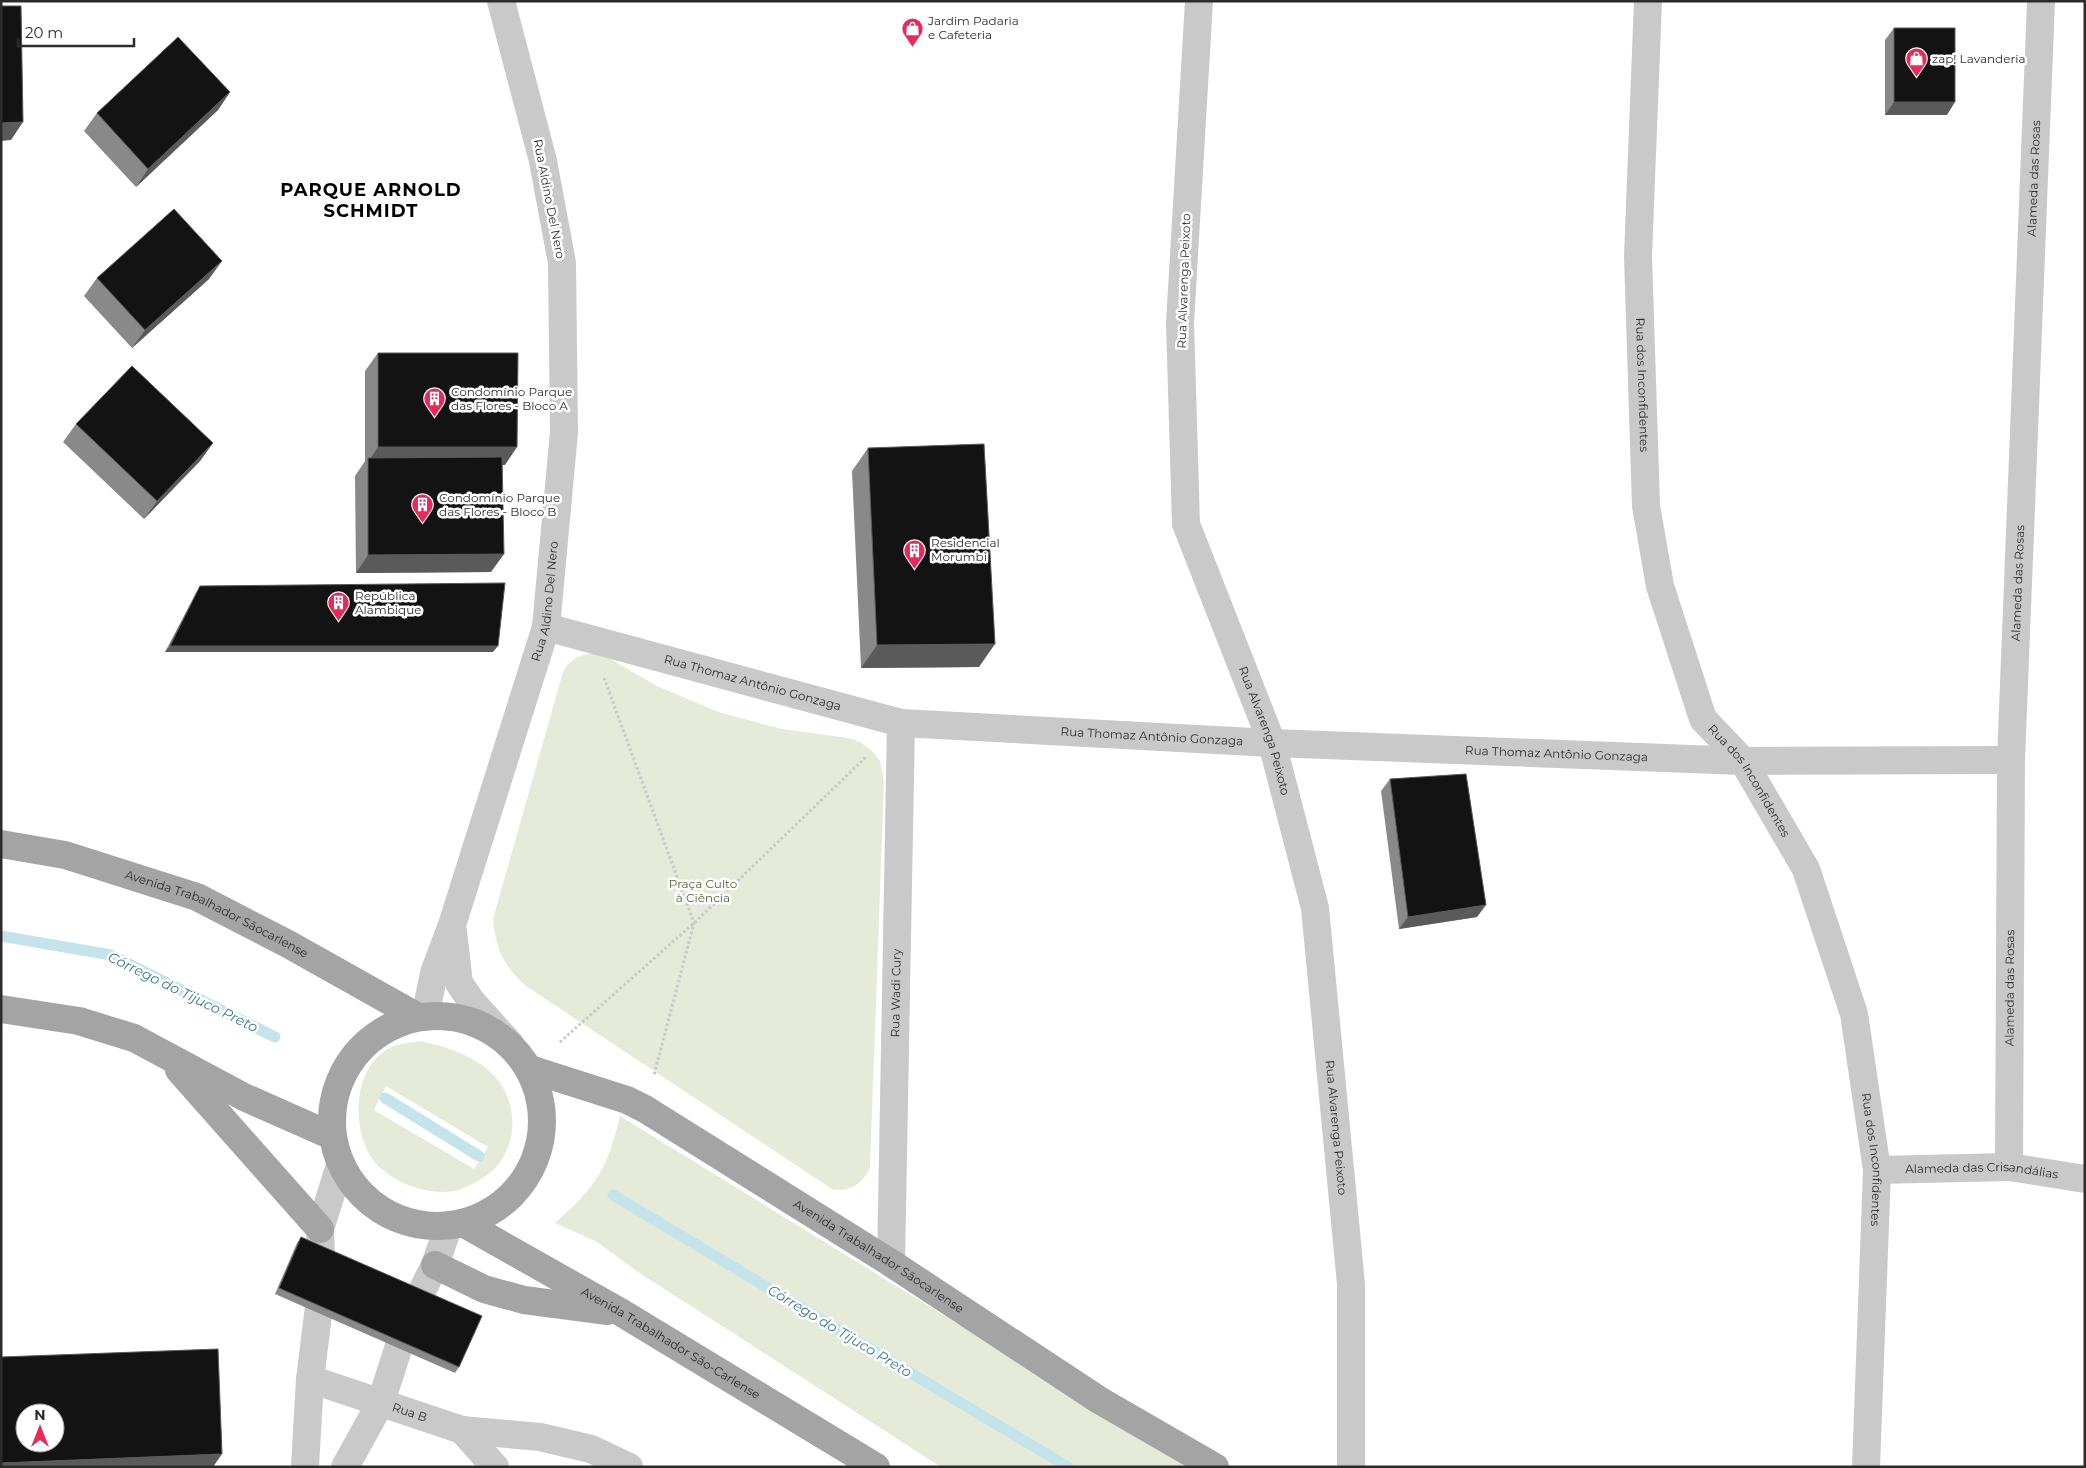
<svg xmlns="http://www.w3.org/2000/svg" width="2086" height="1468" viewBox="0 0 2086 1468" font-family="Montserrat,sans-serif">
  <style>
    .green { fill: #e5ead9; fill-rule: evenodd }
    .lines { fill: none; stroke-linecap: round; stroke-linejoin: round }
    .stream { stroke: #c4e3eb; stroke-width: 11 }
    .path { stroke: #c9c9c9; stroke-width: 3; stroke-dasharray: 2.5 2.5; stroke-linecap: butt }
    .street { stroke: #c9c9c9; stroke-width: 28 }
    .primary { stroke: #a4a4a4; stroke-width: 28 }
    .wall { fill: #898989 }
    .shaded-wall { fill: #5a5a5a }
    .building { fill: #131313; stroke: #5a5a5a; fill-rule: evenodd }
    .labels { text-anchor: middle; stroke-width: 5; stroke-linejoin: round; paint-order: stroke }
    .poi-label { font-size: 12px; fill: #2c2c2c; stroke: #fff; text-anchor: start }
    .street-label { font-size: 12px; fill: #2c2c2c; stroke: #fff }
    .park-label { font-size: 12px; fill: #576839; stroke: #fff }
    .water-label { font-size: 14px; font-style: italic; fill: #3a7c8e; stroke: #fff }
    .district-label { font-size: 18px; font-weight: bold; letter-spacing: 1px; fill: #000; stroke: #fff }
  </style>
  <rect width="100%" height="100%" fill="#fff"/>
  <path class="green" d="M600,653L657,686L718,712L782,729L848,738L860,742L872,751L880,761L884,781L870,1167C864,1183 849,1193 832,1189L526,986C504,967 495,947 493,919L563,672C571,657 584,653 600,653Z
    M419,1041C468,1050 517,1074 512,1131C511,1144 502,1163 492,1171C483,1179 470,1186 459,1190C427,1198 381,1180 367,1150C353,1119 355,1074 383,1052C393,1044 408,1043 419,1041ZM386,1086L488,1147L474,1169L374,1110Z
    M620,1116L1190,1467H941L638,1272L597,1242L555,1223C597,1186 607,1169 620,1116Z"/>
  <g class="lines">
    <path class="stream" d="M1,936L111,955L275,1037
      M385,1098L479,1156
      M613,1195L1068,1467"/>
    <path class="path" d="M604,678L694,923L654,1075
      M560,1042L694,923L866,757"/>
    <g class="street">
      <path id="s1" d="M1199,1L1180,323L1186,524L1272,743L1315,908L1351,1284V1467"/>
      <path id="s2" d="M1648,1L1638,256L1646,506L1660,586L1703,719L1743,761L1806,869L1854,1014L1877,1170L1866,1467"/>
      <path id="s3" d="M546,627L901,723L1272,743L1743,761L2011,760"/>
      <path d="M453,932L459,983L472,1002L510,1044"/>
      <path id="s4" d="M425,1017L434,973L452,925L546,627L564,432L562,263L543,161L501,1"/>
      <path id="s5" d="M2009,1167L2011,760L2041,1"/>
      <path id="s6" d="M1877,1170L2009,1167L2085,1179"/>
      <path id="s7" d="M891,1263L901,723"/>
      <path id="s8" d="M310,1379L462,1430L495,1467"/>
      <path d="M462,1430L540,1437L591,1449L629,1467"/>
      <path d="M305,1467L310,1379L322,1283L320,1229L340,1165"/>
      <path d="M345,1467L381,1402L407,1321L435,1265L449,1225"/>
    </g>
    <g class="primary">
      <path id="s9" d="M1,844L65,855L197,897L288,944L418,1017"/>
      <path d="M1,1009L79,1021L134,1038L244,1097L332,1136"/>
      <circle cx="437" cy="1121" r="105"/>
      <path id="s10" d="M530,1069L627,1100L645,1109L891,1263L1099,1400L1215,1467"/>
      <path d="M179,1070L320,1229"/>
      <path id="s11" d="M463,1223L622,1313L876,1467"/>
      <path d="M435,1265L484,1289L524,1300L608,1311"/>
    </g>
  </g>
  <path class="wall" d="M1894,28L1947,115H1885V40Z
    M230,92L218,110L136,187L84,131L97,113Z
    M97,278L209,279L132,348L84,296Z
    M378,353L505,465H502L491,572L356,573L355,476L365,461V371Z
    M76,424L213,443L200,461L144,519L63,442Z
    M868,448L979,667L861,668L852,471Z
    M200,586L493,652H165L196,593Z
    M1390,779L1477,917L1399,929L1381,791Z
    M301,1237L459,1367L455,1373L275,1294L297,1243Z"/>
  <path class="shaded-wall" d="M230,92L218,110L136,187L148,169Z
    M1894,102H1955L1947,115H1885Z
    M23,122L11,140L1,141V123Z
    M222,261L209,279L132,348L145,330Z
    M213,443L200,461L144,519L157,501Z
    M378,447H517L505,465H368V462Z
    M504,554L491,572L356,573L368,555Z
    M995,644L979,667L861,668L877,645Z
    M170,646H498L493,652H165Z
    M1486,905L1477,917L1399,929L1408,917Z
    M222,1454L213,1467H1V1463Z"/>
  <path class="building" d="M1,6H21L23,122L1,123Z
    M1894,28H1955V102H1894Z
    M178,37L230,92L148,169L97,113Z
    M174,209L222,261L145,330L97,278Z
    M378,353H518L517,447H378Z
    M132,366L213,443L157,501L76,424Z
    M984,444L995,644L877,645L868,448Z
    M502,457L504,554L368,555V458Z
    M505,583L498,646H170L200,586Z
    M1466,774L1486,905L1408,917L1390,779Z
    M301,1237L482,1316L459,1367L279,1288Z
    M218,1349L222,1454L1,1463V1357ZM25,1413H55V1443H25Z"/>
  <defs>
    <symbol id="shop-pin" viewBox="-11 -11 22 30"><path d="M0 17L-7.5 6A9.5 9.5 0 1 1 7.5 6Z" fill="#e72a59" stroke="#fff"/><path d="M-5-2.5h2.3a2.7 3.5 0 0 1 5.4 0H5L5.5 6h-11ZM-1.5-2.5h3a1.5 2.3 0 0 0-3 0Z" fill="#fff"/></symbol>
    <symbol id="building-pin" viewBox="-11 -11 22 30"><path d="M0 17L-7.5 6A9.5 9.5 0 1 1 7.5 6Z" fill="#e72a59" stroke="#fff"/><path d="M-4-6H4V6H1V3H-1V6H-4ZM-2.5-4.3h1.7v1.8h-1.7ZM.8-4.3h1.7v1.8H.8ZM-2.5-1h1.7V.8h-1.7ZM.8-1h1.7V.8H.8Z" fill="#fff"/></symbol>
  </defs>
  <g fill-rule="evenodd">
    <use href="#shop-pin" x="900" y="16" width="25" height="34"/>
    <use href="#shop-pin" x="1904" y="46" width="25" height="34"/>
    <use href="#building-pin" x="422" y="386" width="25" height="34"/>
    <use href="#building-pin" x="410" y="492" width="25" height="34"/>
    <use href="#building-pin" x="902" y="538" width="25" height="34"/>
    <use href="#building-pin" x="326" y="590" width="25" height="34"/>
  </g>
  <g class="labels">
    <g class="poi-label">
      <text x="928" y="25">Jardim Padaria<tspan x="928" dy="14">e Cafeteria</tspan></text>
      <text x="1932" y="63">zap! Lavanderia</text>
      <text x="451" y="396">Condomínio Parque<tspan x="451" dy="14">das Flores - Bloco A</tspan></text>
      <text x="439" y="502">Condomínio Parque<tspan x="439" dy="14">das Flores - Bloco B</tspan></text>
      <text x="931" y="547">Residencial<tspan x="931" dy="14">Morumbi</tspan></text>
      <text x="355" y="600">República<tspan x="355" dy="14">Alambique</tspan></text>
    </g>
    <g class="street-label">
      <text dy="4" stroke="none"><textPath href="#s5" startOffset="989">Alameda das Rosas</textPath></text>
      <text transform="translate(549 199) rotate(79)" y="4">Rua Aldino Del Nero</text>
      <text transform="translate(1184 281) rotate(-88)" y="4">Rua Alvarenga Peixoto</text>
      <text dy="4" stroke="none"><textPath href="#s2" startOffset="384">Rua dos Inconfidentes</textPath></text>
      <text dy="4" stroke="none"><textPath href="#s5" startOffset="584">Alameda das Rosas</textPath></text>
      <text dy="4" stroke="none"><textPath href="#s4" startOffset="434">Rua Aldino Del Nero</textPath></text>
      <text dy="4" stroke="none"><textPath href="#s3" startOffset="214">Rua Thomaz Antônio Gonzaga</textPath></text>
      <text dy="4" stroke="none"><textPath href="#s1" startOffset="745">Rua Alvarenga Peixoto</textPath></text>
      <text dy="4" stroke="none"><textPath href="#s3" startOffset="619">Rua Thomaz Antônio Gonzaga</textPath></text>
      <text dy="4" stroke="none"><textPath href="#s3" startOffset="1024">Rua Thomaz Antônio Gonzaga</textPath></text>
      <text dy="4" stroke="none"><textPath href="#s2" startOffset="804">Rua dos Inconfidentes</textPath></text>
      <text dy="4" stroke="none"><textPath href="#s9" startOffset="228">Avenida Trabalhador Sãocarlense</textPath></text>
      <text dy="4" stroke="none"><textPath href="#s5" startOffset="179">Alameda das Rosas</textPath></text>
      <text dy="4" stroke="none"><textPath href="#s7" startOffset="270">Rua Wadi Cury</textPath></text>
      <text dy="4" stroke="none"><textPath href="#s1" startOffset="1150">Rua Alvarenga Peixoto</textPath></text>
      <text dy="4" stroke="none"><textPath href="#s2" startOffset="1209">Rua dos Inconfidentes</textPath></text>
      <text dy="4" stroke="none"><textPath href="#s6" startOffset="105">Alameda das Crisandálias</textPath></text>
      <text dy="4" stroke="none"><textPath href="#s10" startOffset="398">Avenida Trabalhador Sãocarlense</textPath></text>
      <text dy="4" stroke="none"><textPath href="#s11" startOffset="240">Avenida Trabalhador São-Carlense</textPath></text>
      <text dy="4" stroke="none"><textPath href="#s8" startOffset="105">Rua B</textPath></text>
    </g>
    <g class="park-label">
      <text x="703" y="888">Praça Culto<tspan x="703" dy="14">à Ciência</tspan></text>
    </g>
    <g class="water-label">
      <text transform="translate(183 992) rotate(26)" y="5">Córrego do Tijuco Preto</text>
      <text transform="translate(840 1331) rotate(31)" y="5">Córrego do Tijuco Preto</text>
    </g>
    <g class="district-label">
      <text x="371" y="196">PARQUE ARNOLD<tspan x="371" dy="21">SCHMIDT</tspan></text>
    </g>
  </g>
  <rect width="2086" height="1468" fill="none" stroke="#2c2c2c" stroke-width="5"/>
  <g transform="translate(40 1428)"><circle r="24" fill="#ffffff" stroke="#ababab"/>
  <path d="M0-4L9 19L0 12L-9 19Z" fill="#e72a59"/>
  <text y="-8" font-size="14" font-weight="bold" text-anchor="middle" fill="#2c2c2c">N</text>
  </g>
  <path d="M18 38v8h116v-8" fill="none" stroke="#2c2c2c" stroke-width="2.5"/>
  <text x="25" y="38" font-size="15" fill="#2c2c2c" stroke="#ffffff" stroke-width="4" paint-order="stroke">20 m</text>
</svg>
